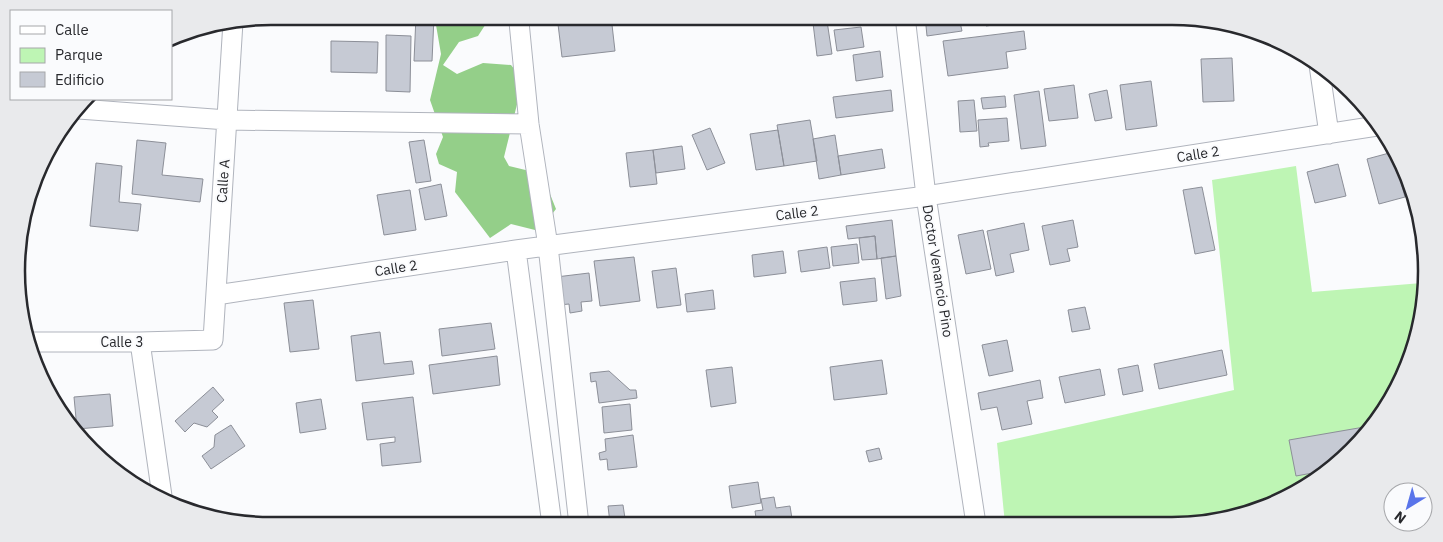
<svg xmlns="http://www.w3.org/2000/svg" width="1443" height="542" viewBox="0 0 1443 542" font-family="'IBM Plex Sans',sans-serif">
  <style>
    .green { fill: #bef5b4 }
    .forest { fill: #94cf89 }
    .building { fill: #c6cad4; stroke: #8c8f98 }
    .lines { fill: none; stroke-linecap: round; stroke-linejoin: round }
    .street-casing { stroke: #b0b4bd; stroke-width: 21 }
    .street { stroke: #fff; stroke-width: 19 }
    .labels { text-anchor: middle; stroke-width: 4; stroke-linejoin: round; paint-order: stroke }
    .street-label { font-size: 14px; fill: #28292d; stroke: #fafbfd }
    .rim { fill: none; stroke: #28292d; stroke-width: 2.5 }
  </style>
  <rect width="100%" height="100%" fill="#fafbfd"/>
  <path class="green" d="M1296,166L1312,292L1422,283L1418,337L1392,399L1340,462L1284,500L1206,524H1005L997,443L1234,390L1212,180Z"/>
  <path class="forest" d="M445,16H491L478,36L459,42L443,65L457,74L483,63L511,65L523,80L504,157L509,166L542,174L556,209L539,231L511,224L490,238L455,192L457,172L439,164L436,154L443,137L430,100L441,54L436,25Z"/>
  <path class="building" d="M416,16L434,17L432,61H414Z
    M557,16H611L615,51L562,57Z
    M925,16H968L969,21L960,22L962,31L927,36Z
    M985,16H1060L986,26Z
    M827,21L832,54L817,56L813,23Z
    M861,27L864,47L837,51L834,30Z
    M1024,31L1026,49L1006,52L1008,68L948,76L943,41Z
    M386,35L411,36L410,92L386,91Z
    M331,41L378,42L377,73L331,72Z
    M880,51L883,77L856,81L853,55Z
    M1232,58L1234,101L1203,102L1201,59Z
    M1151,81L1157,126L1126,130L1120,85Z
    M1074,85L1078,118L1049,121L1044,89Z
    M891,90L893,111L836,118L833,97Z
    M1107,90L1112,118L1095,121L1089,94Z
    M1039,91L1046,146L1021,149L1014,95Z
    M1005,96L1006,107L983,109L981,98Z
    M974,100L977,131L960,132L958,101Z
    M1007,118L1009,141L988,143L989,146L980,147L978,120Z
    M810,120L817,161L784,166L777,125Z
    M710,128L725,163L707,170L692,135Z
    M778,130L784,166L756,170L750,134Z
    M835,135L841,175L819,179L813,139Z
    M137,140L166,143L162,175L203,179L200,202L132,194Z
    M424,140L431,181L416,183L409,142Z
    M682,146L685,169L656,173L653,150Z
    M882,149L885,168L841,175L838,156Z
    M653,150L657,184L630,187L626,153Z
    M1393,152L1405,197L1379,204L1367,159Z
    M96,163L122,166L119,202L141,204L138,231L90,226Z
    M1338,164L1346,196L1315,203L1307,172Z
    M441,184L447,216L425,220L419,189Z
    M1202,187L1215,250L1195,254L1183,190Z
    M410,190L416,230L384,235L377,195Z
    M892,220L896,256L877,259L875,236L848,239L846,226Z
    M1073,220L1078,247L1067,249L1070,261L1050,265L1042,226Z
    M1024,223L1029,250L1010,254L1014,272L996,276L987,231Z
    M983,230L991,269L966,274L958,235Z
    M875,236L877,259L862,260L859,238Z
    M857,244L859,263L833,266L831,247Z
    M827,247L830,268L801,272L798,251Z
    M783,251L786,273L754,277L752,255Z
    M896,256L901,296L886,299L881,258Z
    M634,257L640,301L600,306L594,261Z
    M676,268L681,305L657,308L652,271Z
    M589,273L592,301L581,302L582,311L570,313L569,304L559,305L556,277Z
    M875,278L877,301L843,305L840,282Z
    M713,290L715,309L687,312L685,294Z
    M313,300L319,349L290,352L284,303Z
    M1085,307L1090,329L1072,332L1068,310Z
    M491,323L495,349L442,356L439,329Z
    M380,332L384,364L412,361L414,374L356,381L351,336Z
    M1007,340L1013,371L989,376L982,345Z
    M1222,350L1227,375L1159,389L1154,364Z
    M497,356L500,385L433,394L429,365Z
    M882,360L887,394L834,400L830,367Z
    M1138,365L1143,391L1123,395L1118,369Z
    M732,367L736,403L711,407L706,370Z
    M1100,369L1105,395L1065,403L1059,377Z
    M609,371L630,390H636L637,398L599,403L596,381L591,382L590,373Z
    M1040,380L1043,398L1027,401L1032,424L1002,430L997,407L981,410L978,393Z
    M213,387L224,400L212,411L218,417L207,427L194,423L185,432L175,421Z
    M110,394L113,426L77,429L74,397Z
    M413,397L421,462L382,466L380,444L395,442V437L367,440L362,403Z
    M321,399L326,429L300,433L296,403Z
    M630,404L632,430L604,433L602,407Z
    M231,425L245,446L211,469L202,456L214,447L215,435Z
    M1370,426L1340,462L1329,470L1296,476L1289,440Z
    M633,435L637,467L608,470L607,459L600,460L599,453L606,451L605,439Z
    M879,448L882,459L869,462L866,451Z
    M758,482L761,503L732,508L729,486Z
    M774,497L776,508L790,506L793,525H757L755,511L763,510L761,499Z
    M623,505L626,525H595L610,523L608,506Z
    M846,518L847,524H825V523Z"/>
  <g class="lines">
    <defs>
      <path id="street" d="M522,16L519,22L529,124L548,246L579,525
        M905,16L926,196L976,524
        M1319,65L1329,134
        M79,109L227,120L529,124
        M516,250L552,525
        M216,295L516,250L926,196L1377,126
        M30,342H140L213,340L233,22
        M140,342L162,496"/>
    </defs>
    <use href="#street" class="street-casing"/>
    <use href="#street" class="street"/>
  </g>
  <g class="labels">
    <g class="street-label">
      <text transform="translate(1198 154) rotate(-9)" y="5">Calle 2</text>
      <text transform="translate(223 181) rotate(-86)" y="5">Calle A</text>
      <text transform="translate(797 213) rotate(-7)" y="5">Calle 2</text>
      <text transform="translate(396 268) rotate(-9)" y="5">Calle 2</text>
      <text transform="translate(938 271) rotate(81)" y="5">Doctor Venancio Pino</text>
      <text x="122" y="347">Calle 3</text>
    </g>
  </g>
  <path d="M0 0H1443V542H0ZM271 25H1172A246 246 0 0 1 1418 271V271A246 246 0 0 1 1172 517H271A246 246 0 0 1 25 271V271A246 246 0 0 1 271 25Z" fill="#e9eaec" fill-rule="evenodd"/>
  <path class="rim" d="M271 25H1172A246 246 0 0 1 1418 271V271A246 246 0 0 1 1172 517H271A246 246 0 0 1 25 271V271A246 246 0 0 1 271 25Z"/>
  <rect x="10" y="10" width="162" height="90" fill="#fafbfd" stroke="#a6a7aa"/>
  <rect x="20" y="26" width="25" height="8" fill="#ffffff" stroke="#a6a7aa"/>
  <text x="55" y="35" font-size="15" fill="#28292d">Calle</text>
  <rect x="20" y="48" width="25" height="15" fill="#bef5b4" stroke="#a6a7aa"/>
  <text x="55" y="60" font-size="15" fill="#28292d">Parque</text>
  <rect x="20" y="72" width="25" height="15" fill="#c6cad4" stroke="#a6a7aa"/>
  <text x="55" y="85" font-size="15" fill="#28292d">Edificio</text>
  <g transform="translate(1408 507) rotate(217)"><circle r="24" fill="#fafbfd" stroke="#a6a7aa"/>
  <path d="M0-4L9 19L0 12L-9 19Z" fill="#5974ea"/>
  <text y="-8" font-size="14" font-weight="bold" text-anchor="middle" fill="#28292d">N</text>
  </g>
</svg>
